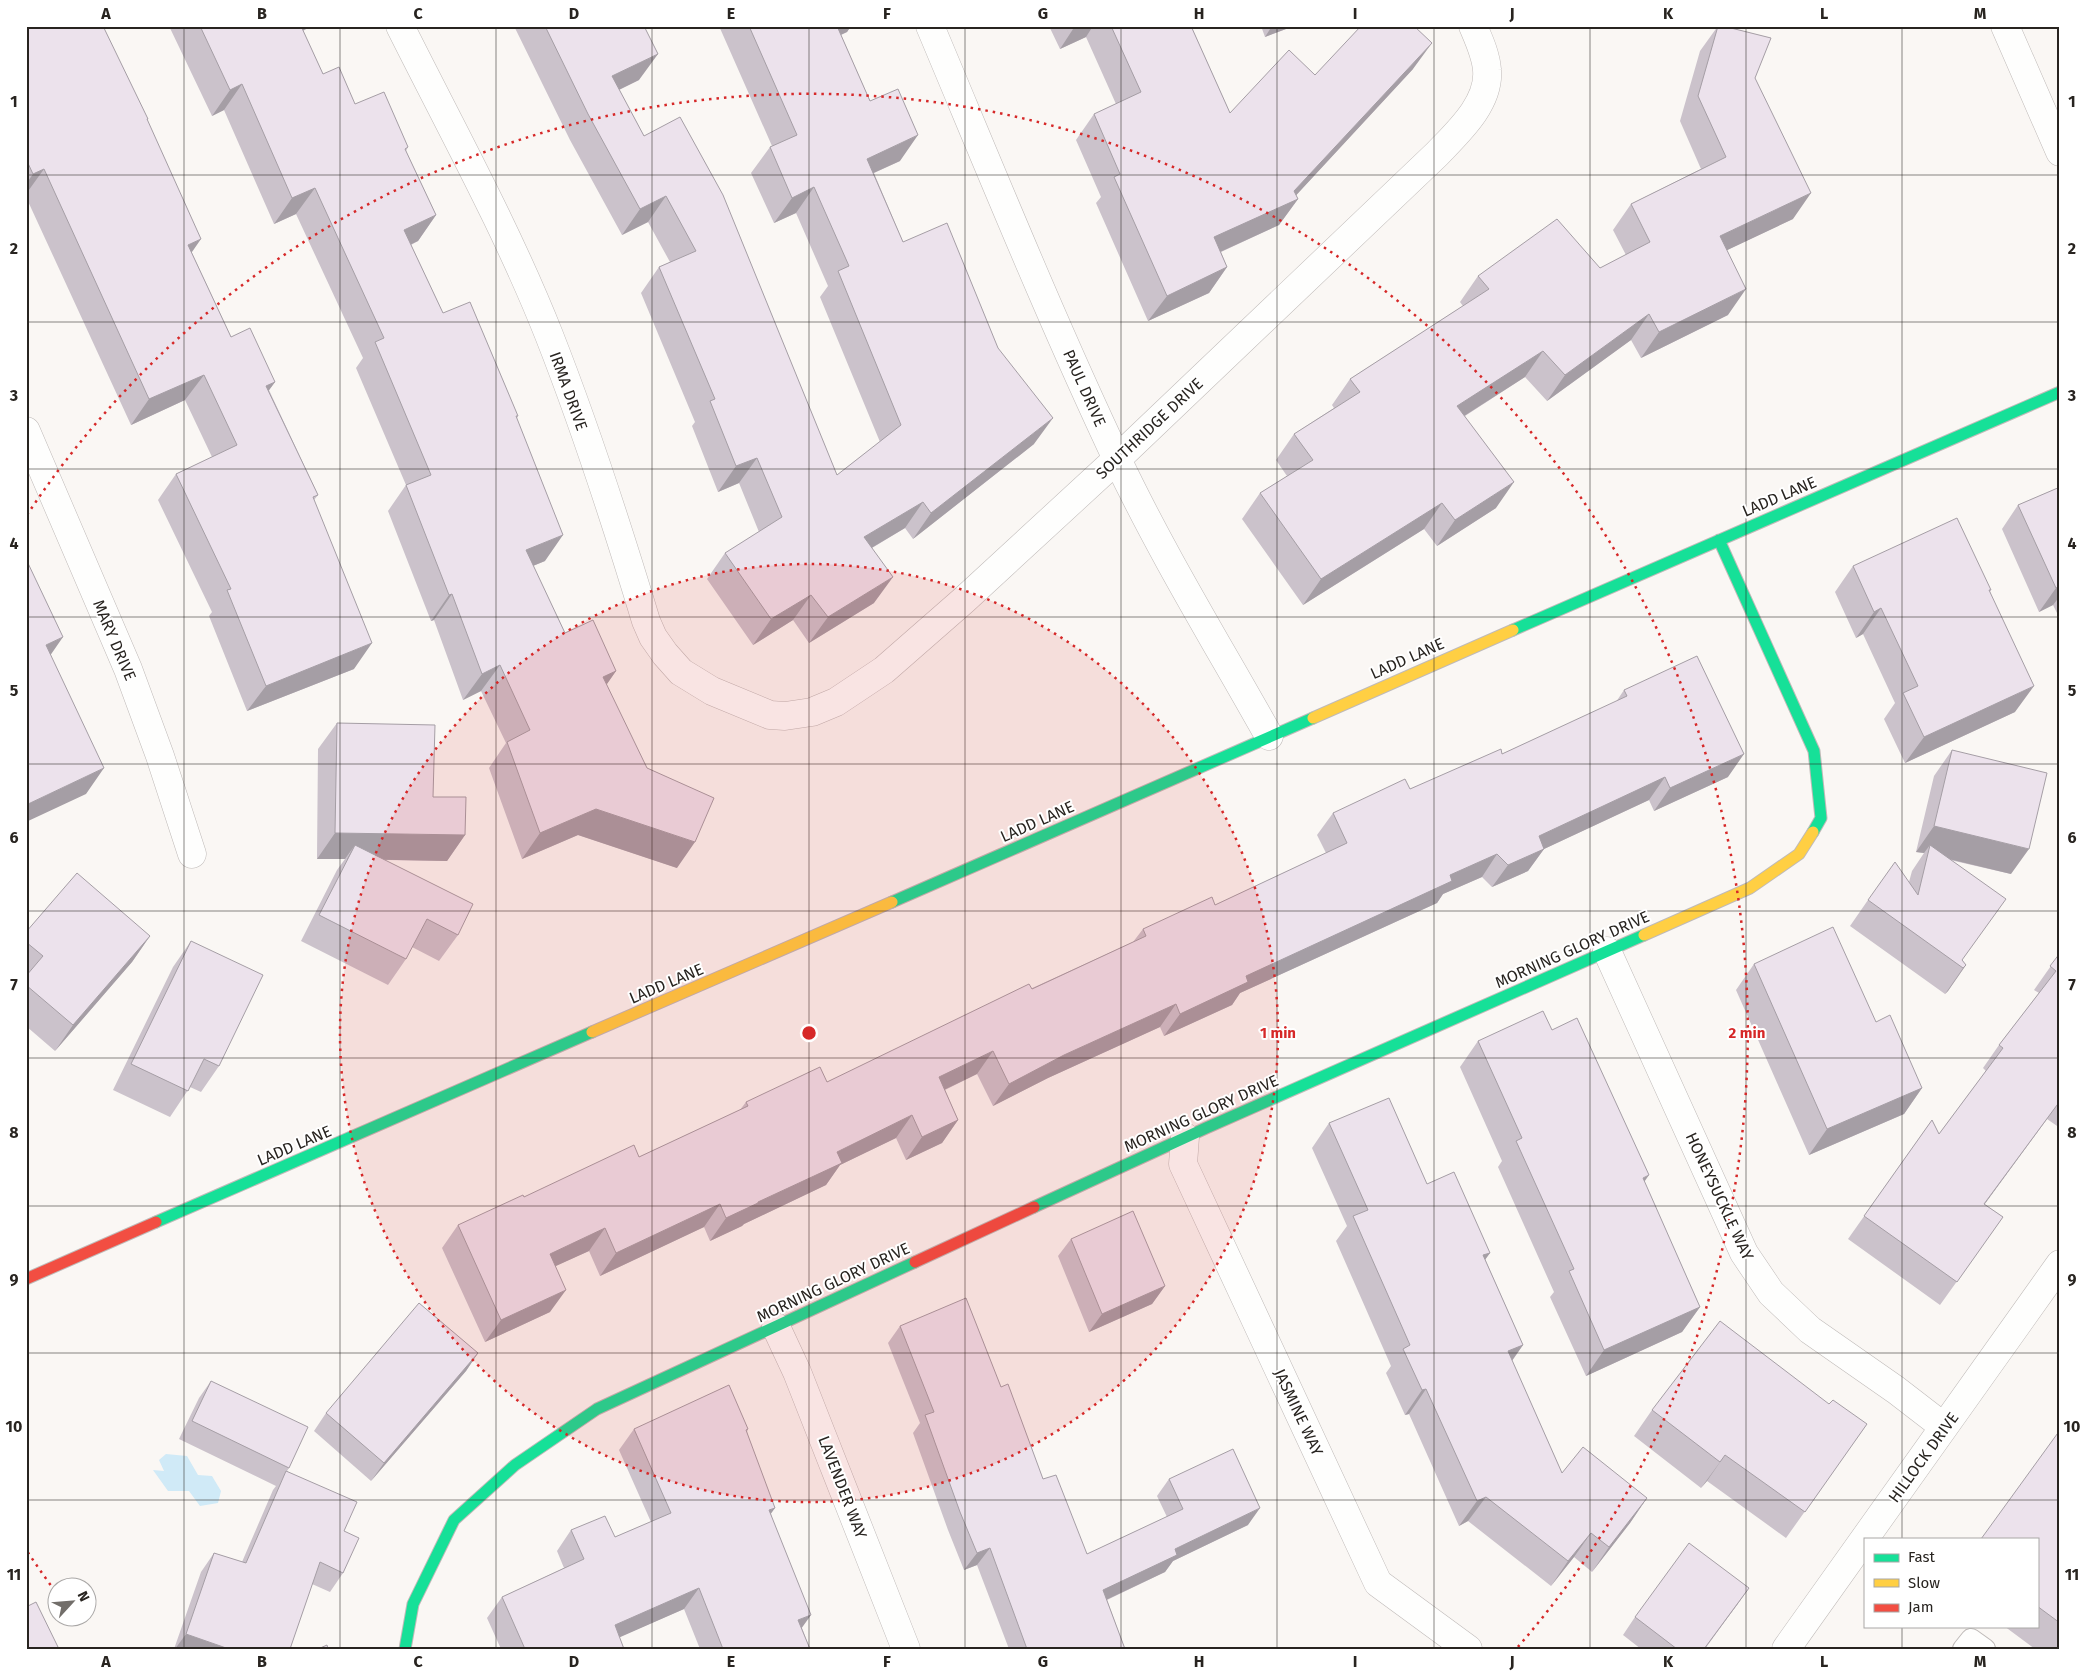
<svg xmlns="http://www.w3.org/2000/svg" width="2086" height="1675" viewBox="0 0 2086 1675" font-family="'Fira Sans',sans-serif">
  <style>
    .water { fill: #d0eaf7 }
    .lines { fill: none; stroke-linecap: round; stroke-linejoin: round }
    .lane-casing { stroke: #bfbab8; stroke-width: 22 }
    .street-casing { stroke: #bfbab8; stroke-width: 29 }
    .fast-casing { stroke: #bfbab8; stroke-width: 13 }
    .slow-casing { stroke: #bfbab8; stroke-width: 13 }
    .jam-casing { stroke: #bfbab8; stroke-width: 13 }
    .lane { stroke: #fefefd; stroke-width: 20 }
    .street { stroke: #fefefd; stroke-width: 28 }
    .fast { stroke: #16e098; stroke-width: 11 }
    .slow { stroke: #ffcf43; stroke-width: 11 }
    .jam { stroke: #f24e42; stroke-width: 11 }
    .wall { fill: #cbc2cb }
    .shaded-wall { fill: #a59ea5 }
    .building { fill: #ece2ec; stroke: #a59ea5 }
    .grid { fill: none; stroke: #282420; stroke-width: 1; stroke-opacity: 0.55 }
    .ring { fill: none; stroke: #d62828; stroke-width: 2.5; stroke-dasharray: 2.5 5 }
    .labels { text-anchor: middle; stroke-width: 4; stroke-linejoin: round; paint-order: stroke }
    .street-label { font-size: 16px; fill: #282420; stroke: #fff }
    .centre { fill: #d62828; stroke: #fff; stroke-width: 2.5 }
    .ring-label { font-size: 15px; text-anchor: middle; font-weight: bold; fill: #d62828; stroke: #fff; stroke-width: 4; stroke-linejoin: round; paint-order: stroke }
    .neatline { fill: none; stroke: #282420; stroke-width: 2 }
    .grid-label { font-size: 16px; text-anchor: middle; font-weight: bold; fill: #282420 }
  </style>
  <rect width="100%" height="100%" fill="#faf7f4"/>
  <path class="water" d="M166,1454L187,1456L198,1475L212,1476L221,1491L218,1503L200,1506L189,1491H168L153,1470L164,1471L159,1460Z"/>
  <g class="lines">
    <defs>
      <path id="lane" d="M1963,1649L1971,1639L1985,1649"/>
      <path id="street" d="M400,26C451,128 507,229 549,335C586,429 617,525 646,621L653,637L665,654L681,672L712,691L770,715L785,716L812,712L836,702L884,670L964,600L1117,459L1437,154C1458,132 1490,103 1487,70C1486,55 1479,40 1473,26
        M930,26C991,171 1050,317 1117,459C1162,554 1218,645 1269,736
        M2005,26L2060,152
        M26,431L128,669L160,756L192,854
        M1607,951L1744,1253L1771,1293L1810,1330L1896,1390L1944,1427
        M1185,1137L1183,1164L1378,1583L1468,1649
        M776,1327L797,1372L906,1649
        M1786,1649L2060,1264"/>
      <path id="fast" d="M1719,540L1814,751L1821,818L1813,832
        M1513,630L2060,392
        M892,902L1313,718
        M1034,1207L1206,1128L1644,935
        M156,1222L592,1032
        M405,1649L413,1604L454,1520L515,1465L597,1409L915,1262"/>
      <path id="slow" d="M1313,718L1513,630
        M1644,935L1750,888L1799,854L1813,832
        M592,1032L892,902"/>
      <path id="jam" d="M915,1262L1034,1207
        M26,1279L156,1222"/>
    </defs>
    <use href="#lane" class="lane-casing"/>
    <use href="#street" class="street-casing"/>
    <use href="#fast" class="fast-casing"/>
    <use href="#slow" class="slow-casing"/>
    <use href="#jam" class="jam-casing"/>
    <use href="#lane" class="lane"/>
    <use href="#street" class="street"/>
    <use href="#fast" class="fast"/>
    <use href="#slow" class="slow"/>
    <use href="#jam" class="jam"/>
  </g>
  <path class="wall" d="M26,26L148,119L147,120L192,253L231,337L275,382L269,390L318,495L314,500L354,669L247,711L209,616L212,612L158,500L176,474L212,457L185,400L131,425L26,197Z
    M169,26H309L308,28L303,31L323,74L355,104L408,147L406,151L436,215L418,241L411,245L443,313L518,416L517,418L545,561L533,566L565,633L616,671L606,685L677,868L578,835L522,859L489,768L506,743L481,691L463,700L434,620L431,621L388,511L406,485L356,368L363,358L296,214L274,224L224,110L212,116Z
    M514,26H644L639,80L619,90L644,136L837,475L880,442L820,297L828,286L796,213L774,223L751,173L770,147L772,146L719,26H851L847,32L841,35L870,101L900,161L874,173L903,242L1034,444L913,539L905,528L872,548L874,603L809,643L793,620L753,645L707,579L725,553L759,532L739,483L718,492L692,426L695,422L641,293L659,267L670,262L648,222L622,235L570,140Z
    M1049,26H1191L1230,113L1315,75L1413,69L1296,195L1298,199L1279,225L1221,252L1227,267L1209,293L1148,321L1096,203L1101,197L1076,140L1094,114L1116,104L1086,37L1060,49Z
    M1261,26H1294L1265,37Z
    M1718,26H1723L1755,78L1793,219L1727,250L1728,315L1641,358L1631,340L1547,401L1525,377L1465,416L1496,508L1437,546L1424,529L1303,605L1242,519L1260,493L1287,476L1276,460L1294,434L1334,408L1332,405L1350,379L1463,306L1460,302L1478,276L1600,268L1626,255L1613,230L1631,204L1701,169L1680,121L1700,51Z
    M2060,487V619L2053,605L2039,612L2002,529L2018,505Z
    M1853,566L1991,590L1990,591L2015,712L1905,763L1884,719L1895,703L1863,634L1856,638L1835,592Z
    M1624,690L1728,777L1654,811L1649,800L1544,849L1528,871L1492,887L1482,877L1443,894L1437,903L1240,993L1232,1005L1164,1036L1160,1027L1048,1078L993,1106L977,1074L945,1090L958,1120L942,1143L906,1160L896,1138L840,1165L826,1185L744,1224L742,1226L710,1241L704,1227L600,1276L589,1251L555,1266L550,1312L485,1342L442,1248L458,1225L524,1197L639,1157L740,1110L746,1102L827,1082L1133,942L1143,929L1215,905L1326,853L1317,835L1333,813L1410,789L1502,754L1616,702Z
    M337,723L433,797L465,835L447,861L385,860L458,935L439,961L412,947L406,959L388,985L301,941L337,870L345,859H317L318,749Z
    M1952,750L2011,874L1950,860L1962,960L1966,965L1948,991L1945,994L1850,926L1868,900L1909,882L1912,871L1924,853L1916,852L1934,776Z
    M26,932L150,936L132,962L55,1051L26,1026Z
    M191,941L219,1066L201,1092L190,1087L170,1117L113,1090L173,967Z
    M2060,953V1128L2047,1119L1984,1204L2003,1217L1940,1305L1848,1239L1932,1120L1939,1134L1986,1071L1983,1068L1999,1045L2039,993L2034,990Z
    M1754,964L1876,1022L1922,1088L1904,1114L1809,1155L1736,990Z
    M1552,1030L1644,1182L1700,1307L1682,1332L1586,1376L1550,1297L1554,1292L1498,1167L1502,1161L1460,1067L1478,1041Z
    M1329,1123L1427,1184L1490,1253L1485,1259L1523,1345L1512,1361L1562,1473L1647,1498L1630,1523L1592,1572L1574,1557L1551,1586L1468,1521L1459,1526L1409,1414L1405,1415L1386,1373L1391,1366L1336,1241L1347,1226L1312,1148Z
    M1071,1239L1165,1286L1152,1304L1089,1332L1058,1256Z
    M900,1326L1001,1387L1043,1479L1087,1554L1167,1517L1157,1496L1169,1479L1248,1525L1173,1561L1165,1572L1107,1600L1125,1649H1009L977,1565L964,1570L948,1530L913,1433L920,1423L888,1343Z
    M478,1353L466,1371L371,1481L314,1431L326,1413Z
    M211,1381L289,1468L287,1471L344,1531L343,1573L330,1592L312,1584L290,1649H174L201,1572L214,1553L242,1562L273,1490L276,1486L179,1439L199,1398Z
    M1829,1404L1867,1424L1786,1538L1707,1481L1701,1488L1634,1436L1652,1410Z
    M634,1429H748L747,1432L771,1514L802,1628L810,1649H700L684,1609L619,1637L624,1649H501L487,1618L502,1597L564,1568L557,1551L571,1530L615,1537L651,1522L619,1450Z
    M2060,1430V1649H2035L2004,1626H2037V1539Z
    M1749,1588L1705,1649H1641L1623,1635L1635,1617Z"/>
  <path class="shaded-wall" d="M289,26H309L308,28L278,42Z
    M830,26H851L847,32L816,46Z
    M1075,26H1093L1086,37L1060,49Z
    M1272,26H1294L1265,37Z
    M1432,43L1413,69L1289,203L1298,199L1279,225L1196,263L1214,237L1294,191Z
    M658,54L639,80L594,102L612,76Z
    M242,84L224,110L212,116L230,90Z
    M918,135L900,161L849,184L867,159Z
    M44,169L26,194V184L33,174Z
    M814,187L796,213L774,223L792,198Z
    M315,188L296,214L274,224L292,198Z
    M1811,193L1793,219L1702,262L1720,236Z
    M666,196L648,222L622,235L640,209Z
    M436,215L418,241L386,256L404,230Z
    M201,239L183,265L188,245Z
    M1227,267L1209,293L1148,321L1167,296Z
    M1746,289L1728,315L1641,358L1659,332Z
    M1649,314L1631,340L1547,401L1565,375Z
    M1543,351L1525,377L1439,432L1457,406Z
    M204,375L185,400L131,425L149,399Z
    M275,382L256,408L266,386Z
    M1053,418L1034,444L913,539L931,513Z
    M757,458L739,483L718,492L736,466Z
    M1514,482L1496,508L1437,546L1455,520Z
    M923,502L905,528L846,563L864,537Z
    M1442,503L1424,529L1303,605L1321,579Z
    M563,535L545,561L508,576L526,550Z
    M893,577L874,603L809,643L828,617Z
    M2060,586V596L2053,605L2039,612L2056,588Z
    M452,594L434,620L431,621L449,595Z
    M811,595L793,620L753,645L771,619Z
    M1881,608L1863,634L1856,638L1874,612Z
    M63,637L45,663L46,645Z
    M372,643L354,669L247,711L266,686Z
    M500,665L481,691L463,700L482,674Z
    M616,671L598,697L603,677Z
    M2034,686L2015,712L1905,763L1924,737Z
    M1744,754L1728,777L1654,811L1670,788Z
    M104,768L86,794L26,822V805Z
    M1665,777L1649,800L1544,849L1528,871L1492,887L1508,865L1539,836Z
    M596,809L695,842L677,868L578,835L522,859L540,833Z
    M1934,826L2029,849L2011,874L1928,854L1930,845L1924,853L1916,852Z
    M335,833L465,835L447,861L347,859L355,845L345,859H317Z
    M1497,854L1482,877L1443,894L1437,903L1240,993L1232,1005L1164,1036L1180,1014L1246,976L1450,875Z
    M150,936L132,962L55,1051L73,1025Z
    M1966,965L1948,991L1945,994L1963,968Z
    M1176,1004L1160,1027L1048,1078L993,1106L1009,1084L1064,1055Z
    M993,1051L977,1074L923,1100L939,1077Z
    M1922,1088L1904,1114L1809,1155L1827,1129Z
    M2060,1101L2047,1119L1968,1227L1984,1204Z
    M912,1115L896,1138L840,1165L826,1185L744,1224L742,1226L710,1241L726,1218L837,1152Z
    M958,1120L942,1143L906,1160L922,1137Z
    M1649,1175L1631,1201L1643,1178Z
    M720,1204L704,1227L600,1276L616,1253Z
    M605,1228L589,1251L534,1276L550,1254Z
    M1490,1253L1472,1278L1483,1255Z
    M1165,1286L1152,1304L1089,1332L1102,1314Z
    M566,1290L550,1312L485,1342L501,1320Z
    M1700,1307L1682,1332L1586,1376L1604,1350Z
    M1523,1345L1506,1369L1508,1351Z
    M478,1353L466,1371L371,1481L384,1463Z
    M1426,1389L1409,1414L1405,1415L1422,1390Z
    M1725,1455L1707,1481L1701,1488L1720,1462Z
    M1486,1497L1468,1521L1459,1526L1477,1501Z
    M1647,1498L1630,1523L1592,1572L1609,1547Z
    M775,1508L760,1529L769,1510Z
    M1260,1508L1248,1525L1173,1561L1165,1572L1091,1607L1103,1590L1175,1549Z
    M1591,1533L1574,1557L1551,1586L1568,1561Z
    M990,1548L977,1565L964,1570L977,1553Z
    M699,1588L684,1609L600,1646L615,1625Z
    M1749,1588L1737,1605L1704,1649Z
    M811,1615L796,1636L798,1620Z
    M186,1634L229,1649H175Z"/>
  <path class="building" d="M26,26H103L148,119H147L201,239L188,245L231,337L250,328L275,382L266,386L318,495L313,497L372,643L266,686L227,590L231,589L176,474L237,445L204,375L149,399L44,169L33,174L26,159Z
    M200,26H301L323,74L339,67L355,104L384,92L408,147L405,149L436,215L404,230L443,313L470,302L518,416H516L563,535L526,550L565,633L593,620L616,671L603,677L647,768L714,798L695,842L596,809L540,833L507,742L530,730L500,665L482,674L452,594L449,595L406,485L431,475L375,342L384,338L315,188L292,198L242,84L230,90Z
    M545,26H644L658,54L612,76L644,136L680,117L723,195L837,475L901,425L838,271L849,266L814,187L792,198L770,147L797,135L749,26H837L870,101L898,89L918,135L867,159L903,242L947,223L998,348L1053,418L931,513L923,502L864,537L893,577L828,617L811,595L771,619L725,553L782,517L757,458L736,466L710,401L715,399L659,267L696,251L666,196L640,209L588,114Z
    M1111,26H1191L1230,113L1289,50L1315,75L1361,26H1414L1432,43L1294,191L1298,199L1214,237L1227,267L1167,296L1114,177L1120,174L1094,114L1141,92Z
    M1718,26H1723L1771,38L1755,78L1811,193L1720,236L1746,289L1659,332L1649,314L1565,375L1543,351L1457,406L1514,482L1455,520L1442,503L1321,579L1260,493L1313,460L1294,434L1360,392L1350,379L1489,289L1478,276L1557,219L1600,268L1650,242L1631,204L1726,157L1698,96Z
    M2060,487V586L2056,588L2018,505Z
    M1957,518L1991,590H1989L2034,686L1924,737L1903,693L1918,686L1881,608L1874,612L1853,566Z
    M26,559L63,637L46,645L104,768L26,805Z
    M1697,656L1744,754L1670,788L1665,777L1539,836L1544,849L1508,865L1497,854L1450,875L1452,881L1246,976L1248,982L1180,1014L1176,1004L1064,1055L1009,1084L993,1051L939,1077L958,1120L922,1137L912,1115L837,1152L842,1163L758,1202V1203L726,1218L720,1204L616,1253L605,1228L550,1254L566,1290L501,1320L458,1225L523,1195L524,1197L634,1145L639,1157L748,1106L746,1102L820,1067L827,1082L1029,984L1032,989L1146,936L1143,929L1212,897L1215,905L1347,843L1333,813L1405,779L1410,789L1501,749L1502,754L1627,696L1624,690Z
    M337,723L435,725L433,797H466L465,835L335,833Z
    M1952,750L2047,773L2029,849L1934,826Z
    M355,845L473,904L458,935L427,919L406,959L319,915Z
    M1930,845L2006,899L1962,960L1966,965L1963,968L1868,900L1895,862L1918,895Z
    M77,873L150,936L73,1025L26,985V976L43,956L26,942V932Z
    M1833,927L1876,1022L1890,1015L1922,1088L1827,1129L1754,964Z
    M191,941L263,975L219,1066L204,1059L188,1091L131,1064Z
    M2060,953V1101L1984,1204L2003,1217L1957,1282L1864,1216L1932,1120L1939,1134L2003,1048L1999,1045L2056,971L2050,966Z
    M1543,1011L1552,1030L1577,1018L1649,1175L1643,1178L1700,1307L1604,1350L1569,1271L1574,1269L1516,1141L1522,1138L1478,1041Z
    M1389,1098L1427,1184L1454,1172L1490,1253L1483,1255L1523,1345L1508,1351L1562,1473L1583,1447L1647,1498L1609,1547L1591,1533L1568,1561L1486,1497L1477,1501L1426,1389L1422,1390L1403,1349L1410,1345L1353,1216L1368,1210L1329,1123Z
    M1133,1211L1165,1286L1102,1314L1071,1239Z
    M966,1298L1001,1387L1008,1384L1043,1479L1056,1475L1087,1554L1183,1509L1169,1479L1233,1449L1260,1508L1175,1549L1177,1555L1103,1590L1125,1649H1027L990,1548L977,1553L960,1512L925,1415L934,1412L900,1326Z
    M419,1303L478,1353L384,1463L326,1413Z
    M1720,1321L1829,1404L1833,1400L1867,1424L1805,1512L1725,1455L1720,1462L1652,1410Z
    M211,1381L308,1427L289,1468L192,1421Z
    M729,1385L748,1429L746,1430L775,1508L769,1510L811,1615L798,1620L810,1649H723L699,1588L615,1625L624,1649H525L502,1597L584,1559L571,1530L605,1516L615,1537L671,1513L634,1429Z
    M2060,1430V1623L2037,1606V1539H1981Z
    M286,1471L357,1502L344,1531L359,1538L343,1573L320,1562L290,1649H229L186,1634L214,1553L246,1563Z
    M1689,1543L1749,1588L1704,1649H1677L1635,1617Z
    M36,1602L58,1647L54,1649H26V1607Z
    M327,1645L328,1649H318Z"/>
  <path class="grid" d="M184,26V1649M340,26V1649M496,26V1649M652,26V1649M809,26V1649M965,26V1649M1121,26V1649M1277,26V1649M1434,26V1649M1590,26V1649M1746,26V1649M1902,26V1539M26,175H2060M26,322H2060M26,469H2060M26,617H2060M26,764H2060M26,911H2060M26,1058H2060M26,1206H2060M26,1353H2060M26,1500H2060M1902,1626V1649"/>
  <circle cx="809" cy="1033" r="469" fill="#d62828" fill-opacity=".12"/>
  <g class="ring">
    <circle cx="809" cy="1033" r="469"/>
    <path d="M55 1591A938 938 0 0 1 27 1551M27 515A938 938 0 1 1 1517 1648"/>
  </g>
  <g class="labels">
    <g class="street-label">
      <text transform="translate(1085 388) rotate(66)" y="6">PAUL DRIVE</text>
      <text transform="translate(569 391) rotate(70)" y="6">IRMA DRIVE</text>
      <text transform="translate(1149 428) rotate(-43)" y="6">SOUTHRIDGE DRIVE</text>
      <text transform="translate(1779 496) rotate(-23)" y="6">LADD LANE</text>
      <text transform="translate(115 640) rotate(67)" y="6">MARY DRIVE</text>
      <text transform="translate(1407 658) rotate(-24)" y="6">LADD LANE</text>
      <text transform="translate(1037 821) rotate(-24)" y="6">LADD LANE</text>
      <text transform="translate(1572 949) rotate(-24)" y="6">MORNING GLORY DRIVE</text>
      <text transform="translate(666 983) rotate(-23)" y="6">LADD LANE</text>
      <text transform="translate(1201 1113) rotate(-24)" y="6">MORNING GLORY DRIVE</text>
      <text transform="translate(294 1145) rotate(-23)" y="6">LADD LANE</text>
      <text transform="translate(1720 1196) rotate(65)" y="6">HONEYSUCKLE WAY</text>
      <text transform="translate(833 1282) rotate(-25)" y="6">MORNING GLORY DRIVE</text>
      <text transform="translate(1299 1412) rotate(65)" y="6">JASMINE WAY</text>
      <text transform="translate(1923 1457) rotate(-54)" y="6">HILLOCK DRIVE</text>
      <text transform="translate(843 1487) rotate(69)" y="6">LAVENDER WAY</text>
    </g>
  </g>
  <circle cx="809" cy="1033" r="8" class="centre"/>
  <g class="ring-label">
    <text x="1278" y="1038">1 min</text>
    <text x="1747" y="1038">2 min</text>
  </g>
  <rect width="2086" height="1675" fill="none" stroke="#ffffff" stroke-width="55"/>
  <rect x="1864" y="1538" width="175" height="90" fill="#ffffff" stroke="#a9a7a6"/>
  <rect x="1874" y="1554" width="25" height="8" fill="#16e098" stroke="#a9a7a6"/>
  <text x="1908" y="1562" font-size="15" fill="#282420">Fast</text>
  <rect x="1874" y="1579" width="25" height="8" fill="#ffcf43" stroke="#a9a7a6"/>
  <text x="1908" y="1588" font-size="15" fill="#282420">Slow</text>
  <rect x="1874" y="1604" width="25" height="8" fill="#f24e42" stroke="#a9a7a6"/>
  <text x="1908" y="1612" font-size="15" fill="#282420">Jam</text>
  <g transform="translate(72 1602) rotate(64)"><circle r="24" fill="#ffffff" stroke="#a9a7a6"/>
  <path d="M0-4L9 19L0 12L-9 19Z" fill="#726e6a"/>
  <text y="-8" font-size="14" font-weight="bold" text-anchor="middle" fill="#282420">N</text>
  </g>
  <rect x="28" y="28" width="2030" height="1620" class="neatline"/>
  <g class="grid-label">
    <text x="106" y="19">A</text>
    <text x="262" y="19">B</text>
    <text x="418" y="19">C</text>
    <text x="574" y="19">D</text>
    <text x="731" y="19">E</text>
    <text x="887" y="19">F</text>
    <text x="1043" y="19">G</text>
    <text x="1199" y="19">H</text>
    <text x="1355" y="19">I</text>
    <text x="1512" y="19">J</text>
    <text x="1668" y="19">K</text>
    <text x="1824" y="19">L</text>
    <text x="1980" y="19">M</text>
    <text x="14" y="107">1</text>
    <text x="2072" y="107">1</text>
    <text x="14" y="254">2</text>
    <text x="2072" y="254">2</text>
    <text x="14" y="401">3</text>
    <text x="2072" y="401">3</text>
    <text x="14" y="549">4</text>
    <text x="2072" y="549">4</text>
    <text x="14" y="696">5</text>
    <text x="2072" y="696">5</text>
    <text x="14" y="843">6</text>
    <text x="2072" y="843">6</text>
    <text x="14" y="990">7</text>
    <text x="2072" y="990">7</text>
    <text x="14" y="1138">8</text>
    <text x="2072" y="1138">8</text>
    <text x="14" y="1285">9</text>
    <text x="2072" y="1285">9</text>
    <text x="14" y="1432">10</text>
    <text x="2072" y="1432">10</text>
    <text x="14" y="1580">11</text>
    <text x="2072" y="1580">11</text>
    <text x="106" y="1667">A</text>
    <text x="262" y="1667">B</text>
    <text x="418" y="1667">C</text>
    <text x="574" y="1667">D</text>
    <text x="731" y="1667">E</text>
    <text x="887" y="1667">F</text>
    <text x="1043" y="1667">G</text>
    <text x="1199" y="1667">H</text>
    <text x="1355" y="1667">I</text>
    <text x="1512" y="1667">J</text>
    <text x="1668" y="1667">K</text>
    <text x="1824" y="1667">L</text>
    <text x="1980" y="1667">M</text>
  </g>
</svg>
